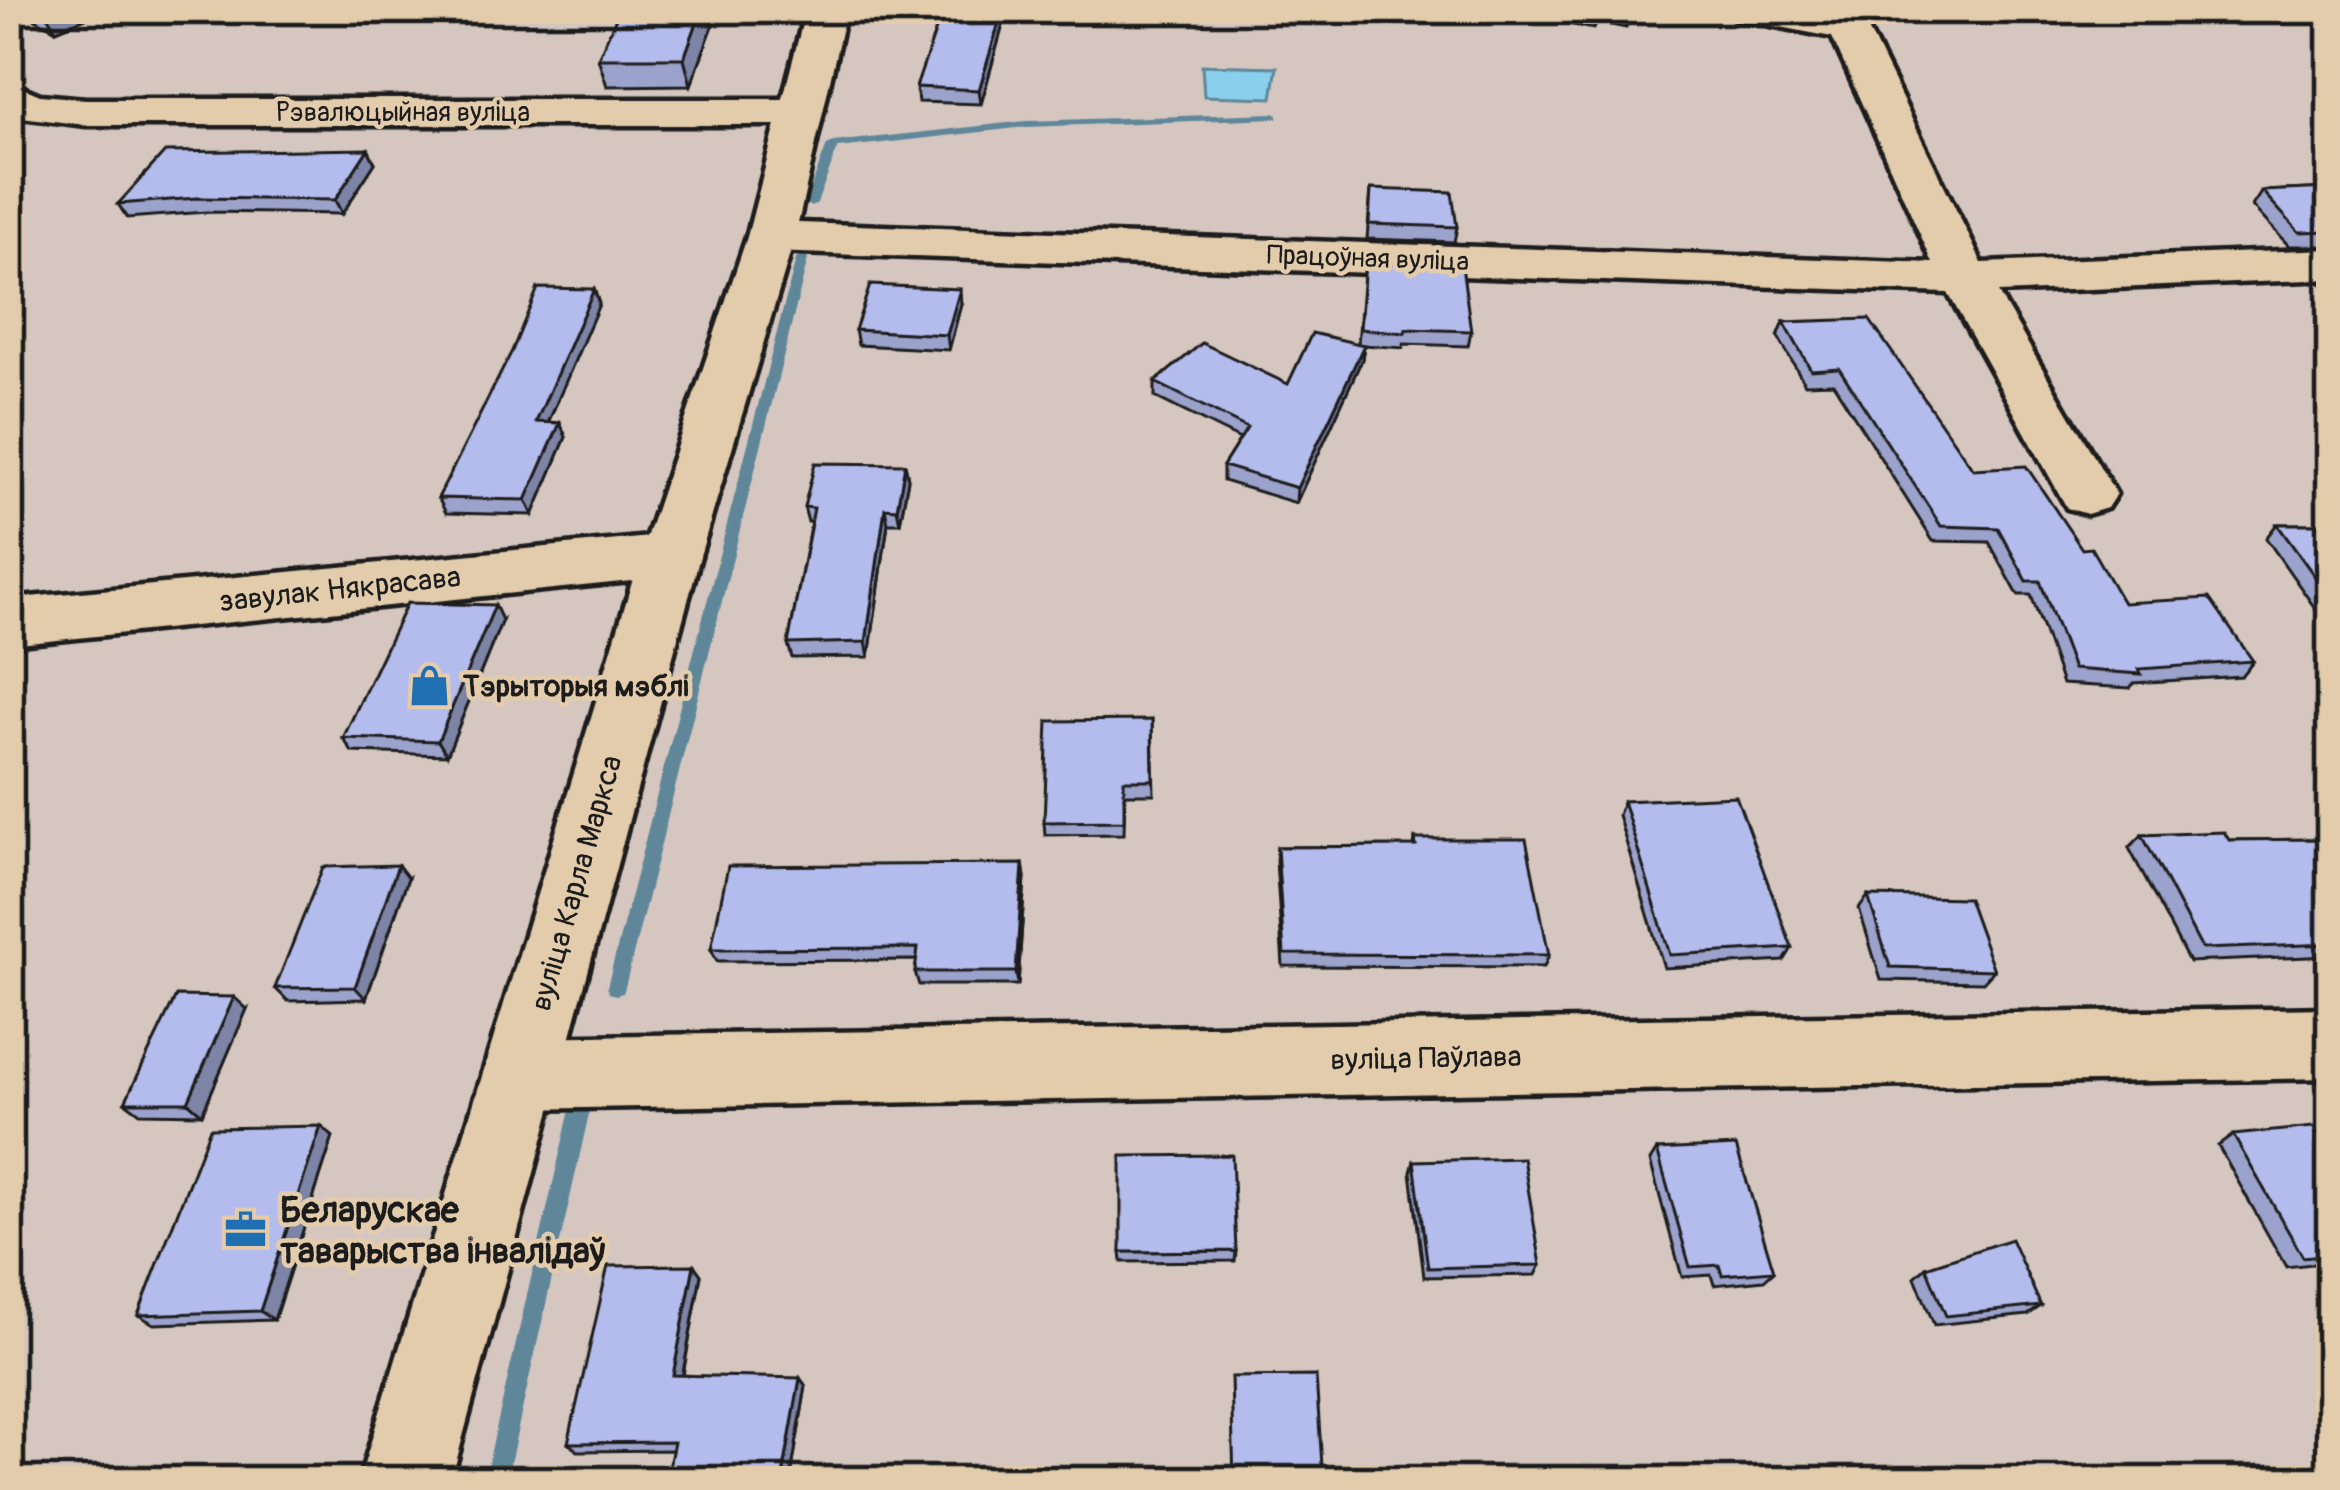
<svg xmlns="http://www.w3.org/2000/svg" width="2340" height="1490" viewBox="0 0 2340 1490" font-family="Pangolin,sans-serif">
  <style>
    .water { fill: #8acfec; stroke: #5e8799; stroke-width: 3 }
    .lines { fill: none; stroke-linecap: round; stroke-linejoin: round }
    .stream { fill: #5e8799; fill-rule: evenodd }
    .minor-casing { stroke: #1c1c1c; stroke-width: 9 }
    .major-casing { stroke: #1c1c1c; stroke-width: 9 }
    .minor { fill: #e3ccac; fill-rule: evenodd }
    .major { fill: #e3ccac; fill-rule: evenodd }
    .wall { fill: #9ba2cc; stroke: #1c1c1c; stroke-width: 3 }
    .shaded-wall { fill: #7e84a6; stroke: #1c1c1c; stroke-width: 3 }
    .building { fill: #b4bced; stroke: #1c1c1c; stroke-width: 3 }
    .labels { text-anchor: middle; stroke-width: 9; stroke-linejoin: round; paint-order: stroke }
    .far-street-label { font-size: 27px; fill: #1c1c1c; stroke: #e3ccac }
    .street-label { font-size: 30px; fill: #1c1c1c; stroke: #e3ccac }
    .poi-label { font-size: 30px; font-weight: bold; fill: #1c1c1c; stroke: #e3ccac; text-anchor: start }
    .near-poi-label { font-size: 36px; font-weight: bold; fill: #1c1c1c; stroke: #e3ccac; text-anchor: start }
  </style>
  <rect width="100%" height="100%" fill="#d5c7c0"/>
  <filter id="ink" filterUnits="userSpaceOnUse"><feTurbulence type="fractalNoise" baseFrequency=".00833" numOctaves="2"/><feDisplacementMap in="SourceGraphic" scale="24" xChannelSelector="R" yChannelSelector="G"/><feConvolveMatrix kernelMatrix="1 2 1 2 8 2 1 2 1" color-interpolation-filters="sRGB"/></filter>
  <g filter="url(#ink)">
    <path class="water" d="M1202,65L1277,67L1272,98L1204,96Z"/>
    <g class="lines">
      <path class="stream" d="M1274,113L1278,114V118L1026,127L838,148L817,203L811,207L805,203L827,145L833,142L1026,121Z
        M802,255L808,259L625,987L623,993L616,995L609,993L607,987L796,259Z
        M579,1105L586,1107L589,1114L506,1481H484L569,1114L572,1107Z"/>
      <defs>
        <path id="minor" d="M1728,9H1813L1863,19L1982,263L2331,249V279L1998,293L2116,494L2107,508L2087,514L2067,508L1948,293L771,252L754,247L747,237L754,227L771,222L1933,263L1832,37L1734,18Z
          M9,82L40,95L86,99H800L816,103L822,112L816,121L800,125H86L13,116L9,114Z
          M670,535L691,541L700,556L691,571L670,577L9,645V599Z
          M2331,1008V1078L522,1109L495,1098L483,1073L495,1048L522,1037Z"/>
        <path id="major" d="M806,9H846L795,237L700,556L451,1481H359L640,556L747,237Z"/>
      </defs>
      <use href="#minor" class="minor-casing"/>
      <use href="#major" class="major-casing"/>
      <use href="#minor" class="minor"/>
      <use href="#major" class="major"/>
    </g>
    <path class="wall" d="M17,9H107L56,30Z
      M719,9L691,85L607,86L598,58Z
      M1003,9L1004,21L981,104L918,102L916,87Z
      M1492,9H1633L1626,28L1597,22L1594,29Z
      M368,149L375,163L342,214L206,212L127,218L118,204Z
      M2331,188V246H2289L2252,206L2262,191Z
      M1371,189L1457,227L1454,242L1367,239Z
      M1365,262L1471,331L1468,346L1404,344L1403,348L1364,345L1362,359L1296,503L1223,481V466L1240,439L1155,397V382L1288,384L1358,343Z
      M2331,272V293L2322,284Z
      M594,289L599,304L548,422L560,423L566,437L533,515L446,513L438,498Z
      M961,304L949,350L858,345L855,330Z
      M1784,322L1973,469L2082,549L2123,603L2253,661L2241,676L2134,683L2130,688L2062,684L2031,595H2018L1989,542L1933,541L1833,383L1805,384L1778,337Z
      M905,464L908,479L900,523H888L869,657L792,658L788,644L811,522H808L804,507Z
      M2277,524H2331V631L2266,538Z
      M502,620L447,755L352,752L343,738Z
      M1152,720L1154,794H1125L1124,834L1045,835L1044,822Z
      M1623,801L1792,948L1784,961L1664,968L1618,815Z
      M2142,835L2229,840L2331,839V956L2189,962L2129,848Z
      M1415,839L1549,955L1544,967L1283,966L1276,861L1277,847L1414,846Z
      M1023,864L1025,877L1018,985H919L915,972L917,960L717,961L711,949Z
      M408,878L366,999L288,1001L275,988Z
      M1868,896L1994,970L1983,982L1881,980L1859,909Z
      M247,1009L202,1114L140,1113L125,1102Z
      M321,1126L333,1137L274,1320L154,1324L138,1315Z
      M2233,1135L2331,1157V1262L2286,1267L2218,1146Z
      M1657,1150L1774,1271L1764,1280L1714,1285L1711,1275L1682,1277L1650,1161Z
      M1414,1161L1541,1265L1536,1275L1424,1277L1411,1172Z
      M1236,1251L1235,1261L1122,1262L1121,1252Z
      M694,1265L701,1275L683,1375L806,1386L790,1481H666L673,1450L578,1451L568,1443Z
      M1926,1267L2041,1306L2028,1315L1934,1325L1915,1277Z"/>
    <path class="shaded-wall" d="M65,9H107L56,30L48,16Z
      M702,9H719L691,85L684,58Z
      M1003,9L1004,21L981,104L979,90Z
      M368,149L375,163L342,214L335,200Z
      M594,289L599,304L542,437L536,422Z
      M960,289L961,304L949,350L947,335Z
      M1364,345L1362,359L1296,503L1297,488Z
      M560,423L566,437L533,515L526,500Z
      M905,464L908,479L900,523L897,509Z
      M885,508L888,523L869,657L866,642Z
      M495,605L502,620L447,755L438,741Z
      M1023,864L1025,877L1018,985L1016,972Z
      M398,865L408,878L366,999L355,987Z
      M234,997L247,1009L202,1114L188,1102Z
      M321,1126L333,1137L274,1320L260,1311Z
      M694,1265L701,1275L681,1383L673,1375Z
      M800,1378L806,1386L790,1481H782Z"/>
    <path class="building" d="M35,9H65L48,16Z
      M620,9H702L684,58H598Z
      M943,9H1003L979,90L916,87Z
      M1567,9H1600L1597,15Z
      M1602,9H1631L1629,14Z
      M368,149L335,200L197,198L118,204L165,152Z
      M2331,188V231L2299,232L2262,191Z
      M1371,189L1452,192L1457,227L1369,224Z
      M1365,262L1462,266L1471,331L1406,329L1405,333L1360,329Z
      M870,285L960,289L947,335L855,330Z
      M538,288L594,289L536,422L560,423L526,500L438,498L512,351Z
      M1869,319L1973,469L2026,466L2082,549L2091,548L2123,603L2209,598L2253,661L2139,669L2141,674L2073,669L2040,581H2027L1998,528L1941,526L1839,368L1811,370L1784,322Z
      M1312,333L1364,345L1297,488L1223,466L1247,428L1155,382L1202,343L1288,384Z
      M815,463L905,464L897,509L885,508L866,642L788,644L814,508L804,507Z
      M2277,524H2331V599Z
      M407,603L495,605L438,741L343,738Z
      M1152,720L1153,780H1124V821L1044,822L1048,721Z
      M1736,796L1792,948L1670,955L1623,801Z
      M2224,832L2229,840L2331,839V944L2202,949L2142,835Z
      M1415,839H1526L1549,955L1284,954L1277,847L1416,846Z
      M1023,864L1016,972H915L918,948L711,949L728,866Z
      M398,865L355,987L275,988L323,867Z
      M1868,896L1968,898L1994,970L1890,967Z
      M176,996L234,997L188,1102H125Z
      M321,1126L260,1311L138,1315L210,1128Z
      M2313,1127L2331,1157V1254L2303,1257L2233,1135Z
      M1736,1146L1774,1271L1722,1275L1719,1265L1690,1267L1657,1150Z
      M1232,1155L1236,1251L1121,1252V1156Z
      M1523,1158L1541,1265L1428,1268L1414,1161Z
      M2011,1239L2041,1306L1946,1316L1926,1267Z
      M694,1265L673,1375L800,1378L782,1481H666L674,1442L568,1443L608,1266Z
      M1316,1376L1323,1481H1234L1231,1377Z"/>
  </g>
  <defs>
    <symbol id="shop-bare" viewBox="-9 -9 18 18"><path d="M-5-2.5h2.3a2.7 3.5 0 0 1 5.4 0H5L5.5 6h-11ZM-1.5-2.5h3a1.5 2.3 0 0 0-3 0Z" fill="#1f6fb2" stroke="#e3ccac" stroke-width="2.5" paint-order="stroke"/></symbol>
    <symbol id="office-bare" viewBox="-9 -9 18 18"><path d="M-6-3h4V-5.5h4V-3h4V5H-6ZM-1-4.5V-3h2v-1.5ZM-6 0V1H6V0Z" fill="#1f6fb2" stroke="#e3ccac" stroke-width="2.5" paint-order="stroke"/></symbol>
  </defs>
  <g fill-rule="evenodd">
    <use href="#shop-bare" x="400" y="656" width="59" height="59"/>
    <use href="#office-bare" x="216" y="1200" width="59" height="59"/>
  </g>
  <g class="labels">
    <g class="far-street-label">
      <text x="403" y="121">Рэвалюцыйная вуліца</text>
      <text transform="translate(1368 258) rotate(2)" y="9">Працоўная вуліца</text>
    </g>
    <g class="street-label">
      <text transform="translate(340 589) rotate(-6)" y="10">завулак Някрасава</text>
      <text transform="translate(576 883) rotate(-74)" y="10">вуліца Карла Маркса</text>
      <text transform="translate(1426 1058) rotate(-1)" y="10">вуліца Паўлава</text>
    </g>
    <g class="poi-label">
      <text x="463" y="696">Тэрыторыя мэблі</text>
    </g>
    <g class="near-poi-label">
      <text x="280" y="1222">Беларускае<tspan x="280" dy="41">таварыства інвалідаў</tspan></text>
    </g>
  </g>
  <rect width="2340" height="1490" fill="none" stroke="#e3ccac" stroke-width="48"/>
  <rect x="24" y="24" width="2292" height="1442" fill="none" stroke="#1c1c1c" stroke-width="4.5" filter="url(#ink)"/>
</svg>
